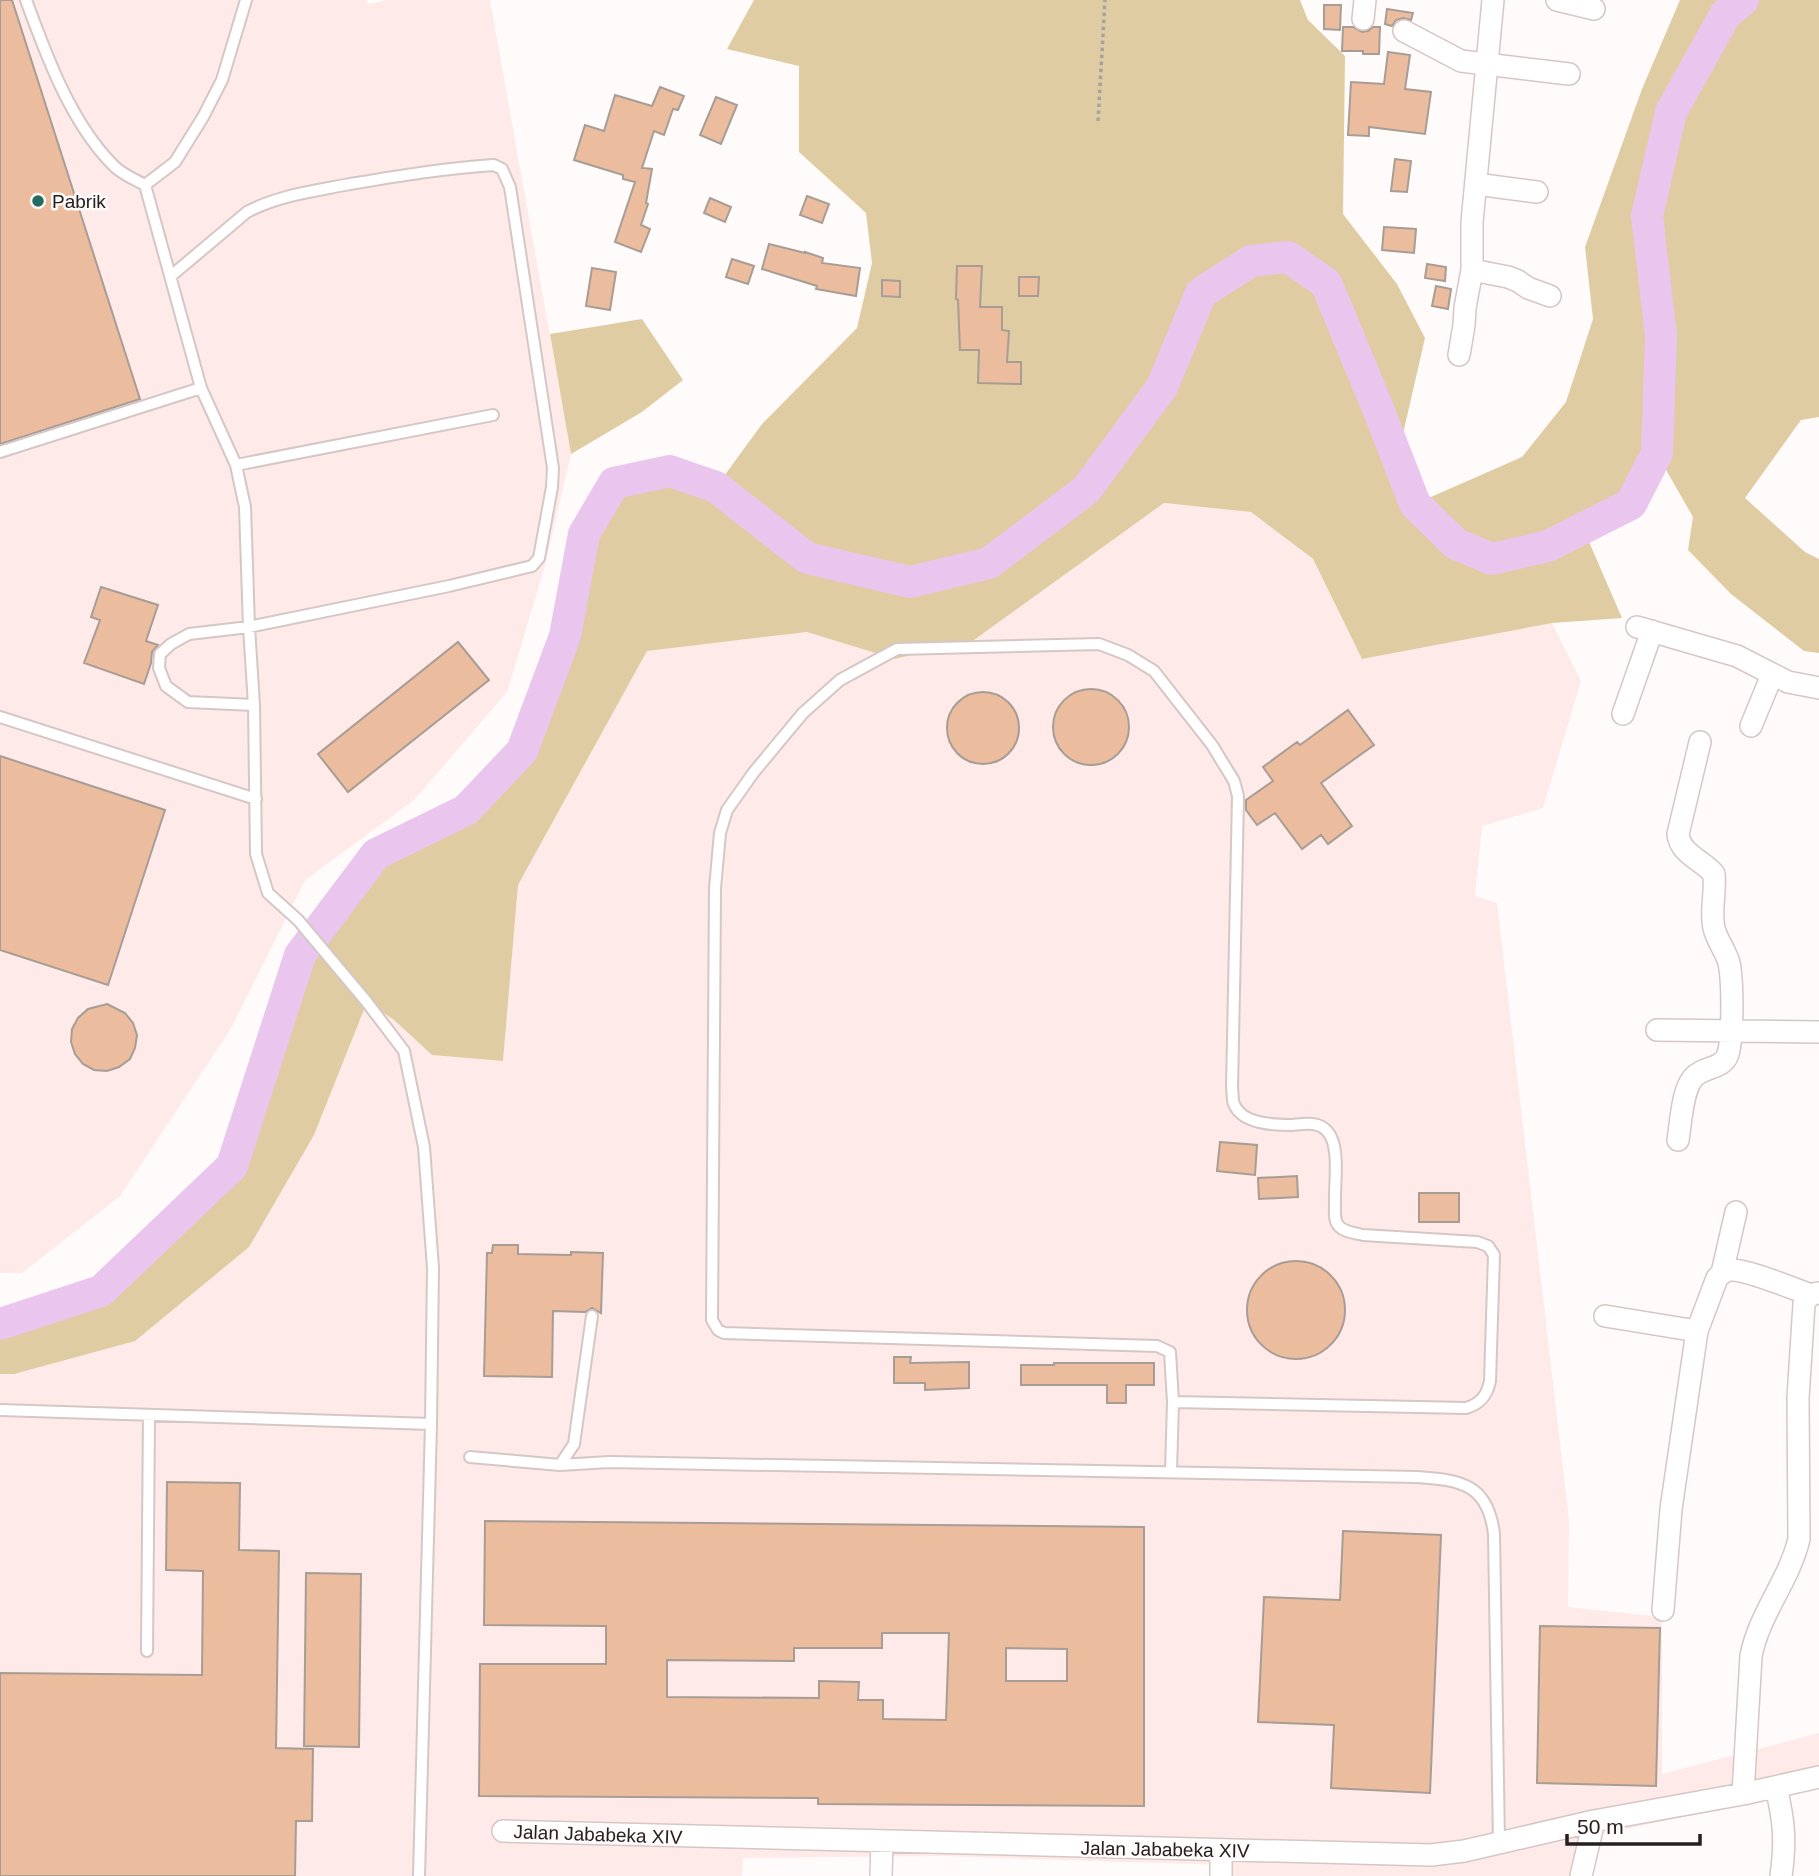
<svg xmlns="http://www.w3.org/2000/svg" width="1819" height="1876" viewBox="0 0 1819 1876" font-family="Arial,sans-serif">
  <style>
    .built { fill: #feeae8 }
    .green { fill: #dfcca2 }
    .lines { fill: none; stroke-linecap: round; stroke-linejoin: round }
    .river { stroke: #eac6ee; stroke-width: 32 }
    .building { fill: #ebbd9e; stroke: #a79d95; stroke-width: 2; fill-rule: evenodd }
    .lane-casing { stroke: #d5c7c5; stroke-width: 14 }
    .street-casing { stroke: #d5c7c5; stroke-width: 24 }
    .path { stroke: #a5a2a1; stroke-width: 3.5; stroke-dasharray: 3.5 3.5; stroke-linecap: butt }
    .lane { stroke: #fff; stroke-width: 10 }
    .street { stroke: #fff; stroke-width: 21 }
    .poi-dot { fill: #256b5f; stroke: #fefbfa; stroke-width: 2.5 }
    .labels { text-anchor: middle; stroke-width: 5; stroke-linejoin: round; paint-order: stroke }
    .poi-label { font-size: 19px; fill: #25201f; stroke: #fefbfa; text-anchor: start }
    .street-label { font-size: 19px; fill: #25201f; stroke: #fefbfa }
  </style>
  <rect width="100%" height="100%" fill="#fefbfa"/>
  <path class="built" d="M0,0H366L367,4L389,0H490L571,454L544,569L507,692L414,800L305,880L230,1030L120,1196L22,1273H0Z
    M1164,503L1251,512L1313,560L1362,659L1552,623L1581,681L1543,808L1482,826L1475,896L1497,903L1569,1520L1568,1607L1662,1617V1774L1819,1733V1789L1582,1838L1575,1876H1227L1226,1865L937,1856L743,1858L742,1876H0V1374H14L314,1135L367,1002L394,1020L432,1055L503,1061L518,885L647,651L807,632L895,659L974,640Z"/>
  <path class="green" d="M754,0H1300L1308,20L1345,56L1343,214L1397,284L1425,338L1397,460L1415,504L1522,457L1566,402L1593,319L1585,247L1642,89L1680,0H1819V417L1801,420L1745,498L1805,552L1819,559V653L1804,651L1731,594L1688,550L1693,517L1657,454L1631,504L1583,528L1622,618L1552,623L1362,659L1313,559L1251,512L1164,503L974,640L895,659L807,632L647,651L518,885L503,1061L432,1055L394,1020L367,1002L314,1135L249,1247L135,1341L14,1374H0V1324L101,1291L232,1166L300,955L376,854L466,810L522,751L565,636L584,534L614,483L670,471L716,487L762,424L857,328L872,263L866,213L799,152V66L727,49Z
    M642,319L683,380L642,412L571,454L550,334Z"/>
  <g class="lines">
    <path class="river" d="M0,1324L101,1291L232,1166L300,955L376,854L466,810L522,751L565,636L584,534L614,483L670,471L716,487L807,558L910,582L989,563L1086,490L1162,387L1201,293L1251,261L1288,257L1326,283L1377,406L1415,504L1456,544L1492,559L1548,546L1631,504L1657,453L1661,336L1647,216L1671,112L1725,15L1743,0"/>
  </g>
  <path class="building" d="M0,0H12L140,399L0,444Z
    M1324,5H1341L1340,30L1324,29Z
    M1387,9L1413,13L1411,20L1403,18L1396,20L1392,26L1385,24Z
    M1343,27H1353L1362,32L1368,31L1373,27H1380L1379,54H1363V51H1342Z
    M1388,52L1410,55L1405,89L1431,92L1425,134L1369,127V136L1348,135L1351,82L1384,84Z
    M660,87L684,96L678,110L673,109L664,135L654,131L642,168L652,169L646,203L648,204L641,225L650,229L641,252L615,242L635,182L623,179V175L574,160L585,125L604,131L615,95L652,106Z
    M716,97L737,105L721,144L700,135Z
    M1395,159L1411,161L1407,192L1391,191Z
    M807,196L829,204L822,223L800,215Z
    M710,198L731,207L725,222L704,213Z
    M1384,227L1416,229L1414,253L1382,250Z
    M769,244L805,253V252L823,258L822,263L860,268L856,296L816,289L817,286L762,269Z
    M732,259L754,266L748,284L726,277Z
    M1427,264L1446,267L1445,281L1425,278Z
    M957,266H982L980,307H1002V330L1009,331L1007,362H1021V384L978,383L979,350H960L958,300L956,299Z
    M592,268L616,272L610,310L586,306Z
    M1019,277H1039L1038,296H1019Z
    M882,280L900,281V297L882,296Z
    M1436,286L1451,289L1448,309L1432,306Z
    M101,587L158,605L146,641L158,645L152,652L151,663L144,684L84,663L100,620L91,617Z
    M458,642L489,680L348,792L318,754Z
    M1053 727a38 38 0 1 1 76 0a38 38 0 1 1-76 0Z
    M947 728a36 36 0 1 1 72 0a36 36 0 1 1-72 0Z
    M1348,710L1374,745L1321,783L1352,826L1328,844L1321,835L1302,849L1275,813L1257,825L1246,810V800L1273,781L1263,767L1297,742L1300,745Z
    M0,756L165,810L108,985L0,950Z
    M107,1004L125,1013L133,1023L137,1035L135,1048L130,1059L119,1067L107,1071L94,1070L83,1064L75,1054L71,1042L72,1029L78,1018L88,1009Z
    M1220,1142L1257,1145L1255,1175L1217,1171Z
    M1297,1176L1298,1197L1259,1199L1258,1178Z
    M1419,1193H1459V1222H1419Z
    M493,1245H518V1254L571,1255V1252L603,1253L601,1313L592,1308L585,1312L553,1311L552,1377L484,1376L487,1253H492Z
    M1247 1310a49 49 0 1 1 98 0a49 49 0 1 1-98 0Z
    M894,1357H911L910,1363L969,1362V1388L925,1390V1383H894Z
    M1054,1363H1154V1385H1126V1403H1107V1385H1021V1365H1054Z
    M167,1482L240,1483L239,1550L279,1551L276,1748L313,1749L312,1821H296L295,1876H0V1673L202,1675L203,1571L166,1570Z
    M485,1521L1144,1527V1806L818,1804V1798L479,1796L480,1664H606V1626L484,1625ZM882,1633H949L946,1720L883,1719V1700H858L859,1682L819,1681V1698L667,1697V1660L794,1661V1648H882ZM1006,1648L1067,1649V1681H1006Z
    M1343,1531L1441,1535L1430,1793L1331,1788L1334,1725L1258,1722L1264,1597L1340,1600Z
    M306,1573L361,1574L359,1747L304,1746Z
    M1540,1626L1660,1628L1656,1786L1537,1783Z"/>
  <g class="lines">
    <defs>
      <path id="lane" d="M26,0C46,55 71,123 113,165C121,174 134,179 145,185
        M246,0L222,80L203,117L175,162L145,185L201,388L236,465L245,507L249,627L254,705L256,854L268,893L298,920L366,1001L404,1051L424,1147L433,1268L431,1424L419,1876
        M171,276L247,212C279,195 315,191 350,184C398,176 446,168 494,165L502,169L510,187L553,468L552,487L539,558L532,566L449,586L249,627L189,634L171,644L160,654L159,668L166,686L188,702L254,705
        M0,452L201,388
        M236,465L493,415
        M0,717L256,799
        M0,1410L431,1424
        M470,1457L560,1465L609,1462L1417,1477C1461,1480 1488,1484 1494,1534L1499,1842
        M560,1465L574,1444L592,1316
        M1171,1472L1173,1402L1170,1352L1157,1346L724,1333L718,1330L712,1320L715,888L720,833L727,810L754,772L803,713L840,680L897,649L1099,644L1128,655L1154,671L1212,745L1234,781L1238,796L1232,1088C1233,1093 1232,1099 1234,1104C1242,1124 1273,1125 1292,1125C1304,1124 1318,1121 1327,1131C1341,1146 1334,1184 1335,1204C1335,1211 1334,1220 1338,1225C1343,1232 1355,1233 1363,1235L1477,1242L1488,1246L1494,1255L1490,1381C1487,1396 1480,1404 1466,1408L1173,1402
        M147,1651L149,1415"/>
      <path id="street" d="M1557,0L1594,9
        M1363,19L1365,0
        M1404,31L1461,61L1569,74
        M1476,184L1537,192
        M1472,270L1508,277L1518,281L1528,288L1550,296
        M1459,355L1464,325L1465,308L1472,270V222L1493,0
        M1637,627L1737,656L1788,682L1819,688
        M1623,714L1652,631
        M1751,726L1772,675
        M1657,1030L1819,1032
        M1678,1140C1681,1122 1682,1091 1693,1078C1703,1066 1723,1070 1728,1054C1733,1037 1733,982 1729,963C1726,951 1717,941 1714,928C1710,911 1716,892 1714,874C1702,860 1680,854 1678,834L1700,742
        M1722,1273L1736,1212
        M1605,1316L1697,1331
        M1663,1610L1671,1509L1697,1331L1717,1278C1721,1274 1725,1270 1731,1270C1746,1269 1794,1289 1811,1295
        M1776,1787C1784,1821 1786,1841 1781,1876
        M1743,1794L1751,1656C1759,1614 1789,1581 1799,1539L1798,1398L1804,1304C1807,1297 1811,1294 1819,1293
        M503,1831L1431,1855L1464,1851L1594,1821L1743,1794L1819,1777
        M881,1876L882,1842
        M1221,1876V1850
        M1581,1876L1594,1821"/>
    </defs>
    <use href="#lane" class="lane-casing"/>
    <use href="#street" class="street-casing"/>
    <path class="path" d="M1098,121L1105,0"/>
    <use href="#lane" class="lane"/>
    <use href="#street" class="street"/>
  </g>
  <circle class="poi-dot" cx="38" cy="201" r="7"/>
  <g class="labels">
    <g class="poi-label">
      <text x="52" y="208">Pabrik</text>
    </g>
    <g class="street-label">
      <text transform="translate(598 1834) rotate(2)" y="7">Jalan Jababeka XIV</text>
      <text transform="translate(1165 1849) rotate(1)" y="7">Jalan Jababeka XIV</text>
    </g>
  </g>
  <path d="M1567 1834v10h133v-10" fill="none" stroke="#25201f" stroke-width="3.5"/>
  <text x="1577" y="1834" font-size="21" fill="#25201f" stroke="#fefbfa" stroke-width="5" paint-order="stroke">50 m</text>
</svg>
